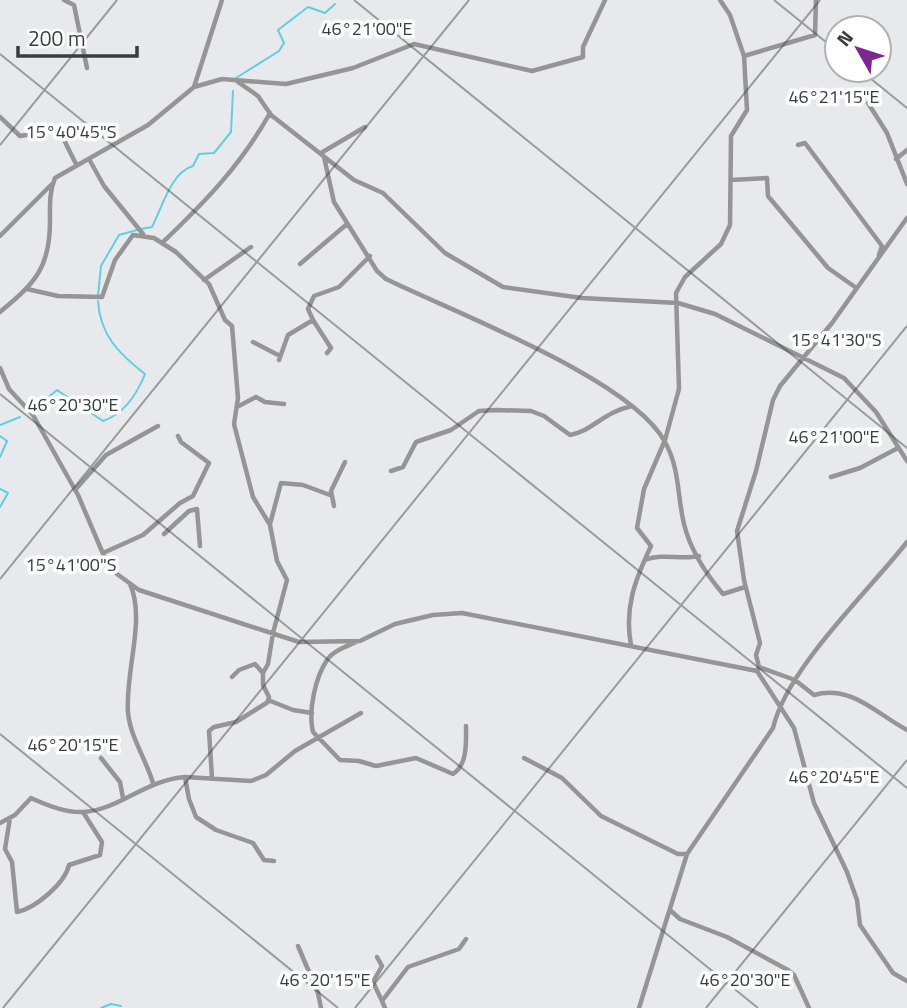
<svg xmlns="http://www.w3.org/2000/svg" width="907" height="1008" viewBox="0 0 907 1008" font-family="'Titillium Web',sans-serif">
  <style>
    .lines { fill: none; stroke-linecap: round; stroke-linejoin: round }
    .stream { stroke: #5fcfdf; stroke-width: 2 }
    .street { stroke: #969494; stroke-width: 4.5 }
    .ticks { fill: none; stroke: #3b3c3d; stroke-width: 2; stroke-opacity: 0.45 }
    .ticks-label { font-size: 18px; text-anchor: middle; fill: #3b3c3d; stroke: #fff; stroke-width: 7; stroke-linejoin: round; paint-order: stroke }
  </style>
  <rect width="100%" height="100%" fill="#e7e9ec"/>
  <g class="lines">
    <path class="stream" d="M236,78L279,51L284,43L278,30L308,7L325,13L335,4
      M141,229L152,227C162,208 171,172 193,166L199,154L214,153L231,132L233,91
      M98,296L101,266L119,235L137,230
      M33,410L57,390L103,421C124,414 137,394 145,374C119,354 100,335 98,301
      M0,425L20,417
      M0,436L7,441L0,457
      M0,489L8,493L0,507
      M101,1008L111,1004L121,1006"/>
    <path class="street" d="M64,0L74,5L87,68
      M720,0L730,15L744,56
      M238,82L258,96L271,115L354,180L383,193L445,253L503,287L582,298L678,303L715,314L844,378L876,412L907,461
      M194,87L222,0
      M868,103L887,133L907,184
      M0,117L20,136L59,130L76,164
      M798,145L805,143L882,246L879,255
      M321,153L365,127
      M324,157L334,202L377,271L386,279C453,312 632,379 665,442C680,469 677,495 684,524C690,549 707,575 723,594L745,587
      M89,159L104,186L143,234
      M896,159L907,150
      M731,180L767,178L768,196L828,268L855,287
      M0,236L51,185
      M162,243C205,202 241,165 270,113
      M300,264L347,224
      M204,280L251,247
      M27,289L58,296L102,297L115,260L133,235L154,238L176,252L209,284L225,320L232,326L238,398L234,424L253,497L270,525L277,561L287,580L273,633L268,664L263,673V685L269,697L268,702L236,722L214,727L209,731L212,778
      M0,312C35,283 50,268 50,221C50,206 49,192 55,178L148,125L194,87L222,79L286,84L353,68L414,44L532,71L583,57V47L605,0
      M313,320L331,348L327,353
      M253,342L280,356
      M279,360L288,335L313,320L308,309L314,296L339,287L370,256
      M0,368L9,389L33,415L78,495L104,556L117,574L139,590L299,642L360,641L395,624L433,615L462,613L757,671L794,728L814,803L847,872L857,900L860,925L893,973L907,981
      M237,407L256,397L265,402L284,404
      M391,471L403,467L416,442L451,430L479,411L497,410L531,411L544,416L570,435C592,431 604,412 632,406
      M831,477L860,468L898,448
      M75,490L106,455L158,426
      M334,506L331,491L345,462
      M270,524L281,483L303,485L330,495
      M164,534L189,511L197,509L200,546
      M103,553L143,535L180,503L193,496L209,463L181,442L178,436
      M645,560C663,553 680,560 699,556
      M130,584C146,619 125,671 128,712C130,737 146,759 153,783
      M356,642C345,647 333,651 327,660C315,678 308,711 313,732L340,760L359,761L376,766L416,758L453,774C468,764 466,742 466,726
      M631,645C624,608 635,580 651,546L637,528L644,489L665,440L679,389L676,293L685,277L721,244L730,225L731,136L747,110L744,56L815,35L816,0
      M759,667L795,680L814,695C850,684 877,714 907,730
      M757,671L759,667L756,655L760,643L744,580L737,531L756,471L773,400L780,386L832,323L907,218
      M232,677L239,670L255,664L262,672
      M268,700L293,710L312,713
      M101,758L120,782L123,798
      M524,758L562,778L601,816L678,854H687
      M185,777L251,781L266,775L295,751L361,713
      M10,818L5,849L12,862L17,912C36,908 65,883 69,865L100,855L102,842L83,812
      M0,823L15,815L31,798C46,805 67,813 83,812C119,810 145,780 185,777L189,799L196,817L216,830L253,843L264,860L274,861
      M670,910L680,919L727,937L788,970L794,975L809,1008
      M298,946L318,993L321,1008
      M377,957L382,966L373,982L382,1001
      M385,1008L382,1001L408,967L459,949L466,939
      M639,1008L687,854L773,728C787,668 868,592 907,542"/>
  </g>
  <path class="ticks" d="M354,0L907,448M774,0L837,51M0,54L907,788M860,70L907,108M0,145L117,0M0,394L758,1008M0,579L469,0M0,734L338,1008M3,1008L820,0M355,1008L907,326M706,1008L907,760"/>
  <g class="ticks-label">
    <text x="367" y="35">46°21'00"E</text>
    <text x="834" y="103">46°21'15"E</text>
    <text x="71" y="138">15°40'45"S</text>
    <text x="836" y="346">15°41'30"S</text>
    <text x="73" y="411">46°20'30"E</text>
    <text x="834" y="443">46°21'00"E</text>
    <text x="71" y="571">15°41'00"S</text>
    <text x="73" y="751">46°20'15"E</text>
    <text x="834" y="783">46°20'45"E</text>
    <text x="325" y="986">46°20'15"E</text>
    <text x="745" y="986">46°20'30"E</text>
  </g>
  <g transform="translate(858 49) rotate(309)"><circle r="33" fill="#ffffff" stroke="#b1b1b1" stroke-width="2"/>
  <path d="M0-5L12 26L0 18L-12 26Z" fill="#7f2693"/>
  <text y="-10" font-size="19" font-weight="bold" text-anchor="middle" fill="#3b3c3d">N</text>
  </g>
  <path d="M18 46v10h119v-10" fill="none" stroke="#3b3c3d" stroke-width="3.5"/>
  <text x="28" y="46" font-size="21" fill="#3b3c3d" stroke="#ffffff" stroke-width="5" paint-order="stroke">200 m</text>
</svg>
